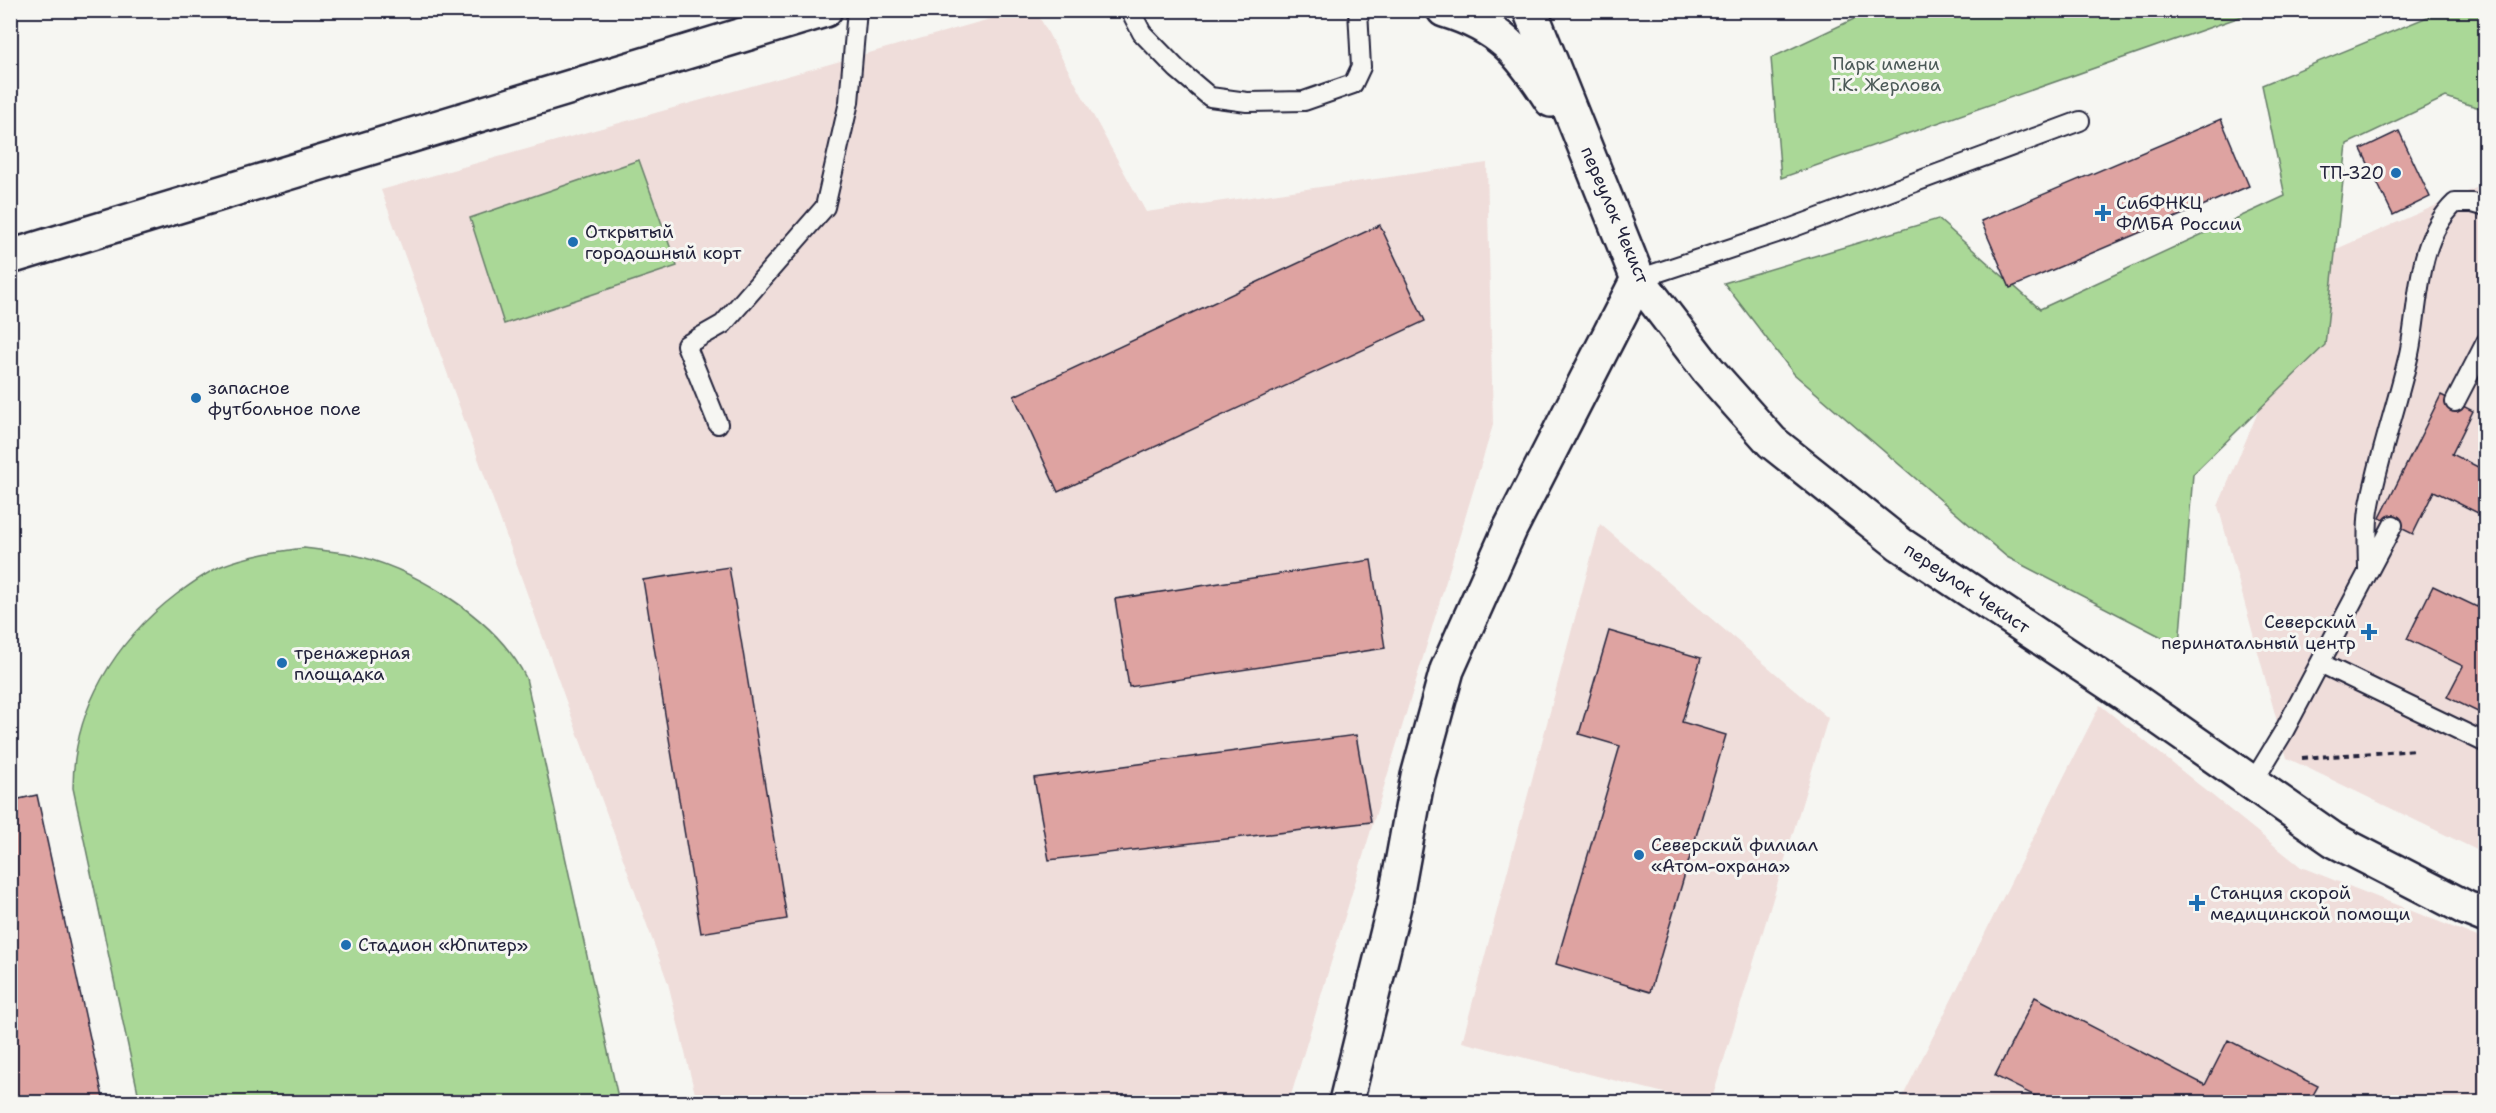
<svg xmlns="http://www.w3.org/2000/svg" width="2496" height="1113" viewBox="0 0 2496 1113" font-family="'Shantell Sans',sans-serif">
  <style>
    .built { fill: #efddda }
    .green { fill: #aad897; stroke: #667d69; stroke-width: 1.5 }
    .building { fill: #dea3a1; stroke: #22223b; stroke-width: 1.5 }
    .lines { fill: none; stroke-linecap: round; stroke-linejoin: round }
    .service-casing { stroke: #22223b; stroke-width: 22 }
    .minor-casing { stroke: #22223b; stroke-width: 38 }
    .path { stroke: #22223b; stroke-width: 4; stroke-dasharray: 6 4.5; stroke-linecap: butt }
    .service { stroke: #f6f6f2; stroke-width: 18 }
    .minor { stroke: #f6f6f2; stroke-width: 33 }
    .poi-dot { fill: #1f6fb2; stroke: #f6f6f2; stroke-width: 2 }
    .labels { text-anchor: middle; stroke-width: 6; stroke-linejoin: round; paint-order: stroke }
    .park-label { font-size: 18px; fill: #4b5957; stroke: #f6f6f2 }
    .poi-label { font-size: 18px; fill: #22223b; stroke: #f6f6f2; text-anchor: start }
    .street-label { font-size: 18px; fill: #22223b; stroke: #f6f6f2 }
  </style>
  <rect width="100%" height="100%" fill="#f6f6f2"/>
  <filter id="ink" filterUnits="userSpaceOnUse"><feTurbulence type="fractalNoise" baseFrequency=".0167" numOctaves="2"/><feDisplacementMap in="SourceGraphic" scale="12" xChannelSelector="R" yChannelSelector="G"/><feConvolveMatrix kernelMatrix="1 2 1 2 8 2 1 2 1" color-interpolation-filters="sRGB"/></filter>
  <g filter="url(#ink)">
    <path class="built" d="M1022,10L1036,11L1146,212L1487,163L1493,425L1289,1102H697L668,983L381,190Z
      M2485,184V854L2287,758L2218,506L2325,254Z
      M1600,524L1828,718L1711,1102H1700L1462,1042Z
      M2100,705L2301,867L2485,940V1102H1900Z"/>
    <path class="green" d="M1871,11V10L2257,11L1781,178L1771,58Z
      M2442,11H2485V110L2446,97L2347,144L2325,345L2193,474L2179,646L2007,557L1794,374L1724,283L1938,219L2040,309L2285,196L2262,85Z
      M639,160L677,266L504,324L470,218Z
      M304,548C318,550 332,551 345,553C411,566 496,617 526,678L619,1102H140L73,788C73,709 115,641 177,594C191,584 208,571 224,565C250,555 276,552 304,548Z"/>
    <path class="building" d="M2221,119L2249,186L2010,288L1981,221Z
      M2399,131L2430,197L2393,215L2361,149Z
      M1380,225L1425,321L1058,492L1014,396Z
      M2441,395L2473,411L2452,454L2486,471V517L2434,491L2413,534L2380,518Z
      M1371,560L1385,648L1129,687L1115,599Z
      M729,567L787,919L701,933L643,580Z
      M2433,586L2477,607L2486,589V716L2447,697L2463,666L2407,639Z
      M1609,631L1701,658L1682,722L1726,735L1650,992L1556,964L1620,746L1579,734Z
      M1356,735L1371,822L1049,860L1034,778Z
      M37,795L104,1102H10V801Z
      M2035,997L2205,1085L2228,1040L2318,1086L2309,1102H2047L1995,1076Z"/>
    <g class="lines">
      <defs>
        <path id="service" d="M1130,10L1142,33L1177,69L1210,97L1247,102L1304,101L1353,84L1361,67L1358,10
          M1638,279L1786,230L2080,121
          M2455,402L2486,342
          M718,424L686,345L723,324L825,207L849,102L857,10
          M2368,570C2368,551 2366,529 2369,510C2378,458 2397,406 2409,354C2420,304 2415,241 2455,203H2472L2486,207
          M2320,663L2486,743
          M2253,782L2284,731L2393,525"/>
        <path id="minor" d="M1444,10C1500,27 1520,52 1551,100
          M1530,10L1638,279L1708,370L1772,442L1900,544L2124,693L2334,840L2466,908L2486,916
          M10,257L825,10
          M1346,1102L1395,902L1418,776L1447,670L1510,529L1638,279"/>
      </defs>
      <use href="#service" class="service-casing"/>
      <use href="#minor" class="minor-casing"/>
      <path class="path" d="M2302,758L2417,750"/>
      <use href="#service" class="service"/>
      <use href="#minor" class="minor"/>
    </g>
  </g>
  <g class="poi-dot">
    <circle cx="2396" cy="173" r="6"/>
    <path d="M2100 204h6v6h6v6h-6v6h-6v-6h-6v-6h6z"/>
    <circle cx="573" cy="242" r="6"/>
    <circle cx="196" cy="398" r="6"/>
    <path d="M2366 623h6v6h6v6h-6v6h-6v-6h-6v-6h6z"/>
    <circle cx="282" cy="663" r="6"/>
    <circle cx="1639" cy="855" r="6"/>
    <path d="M2194 894h6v6h6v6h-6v6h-6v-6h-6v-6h6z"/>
    <circle cx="346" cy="945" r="6"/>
  </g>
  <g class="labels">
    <g class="park-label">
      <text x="1886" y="70">Парк имени<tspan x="1886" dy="21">Г.К. Жерлова</tspan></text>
    </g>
    <g class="poi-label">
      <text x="2384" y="179" text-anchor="end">ТП-320</text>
      <text x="2116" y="209">СибФНКЦ<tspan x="2116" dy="21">ФМБА России</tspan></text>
      <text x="585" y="238">Открытый<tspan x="585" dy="21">городошный корт</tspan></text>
      <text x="208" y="394">запасное<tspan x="208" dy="21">футбольное поле</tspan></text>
      <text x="2356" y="628" text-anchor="end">Северский<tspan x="2356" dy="21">перинатальный центр</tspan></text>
      <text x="294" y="659">тренажерная<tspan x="294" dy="21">площадка</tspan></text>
      <text x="1651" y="851">Северский филиал<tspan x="1651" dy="21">«Атом-охрана»</tspan></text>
      <text x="2210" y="899">Станция скорой<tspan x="2210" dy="21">медицинской помощи</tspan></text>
      <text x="358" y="951">Стадион «Юпитер»</text>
    </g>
    <g class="street-label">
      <text transform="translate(1615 215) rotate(67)" y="6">переулок Чекист</text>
      <text transform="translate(1967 588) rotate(34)" y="6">переулок Чекист</text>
    </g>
  </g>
  <rect width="2496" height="1113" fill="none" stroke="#f6f6f2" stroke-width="36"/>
  <rect x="18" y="18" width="2460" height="1077" fill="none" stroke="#22223b" stroke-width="2" filter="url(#ink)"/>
</svg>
